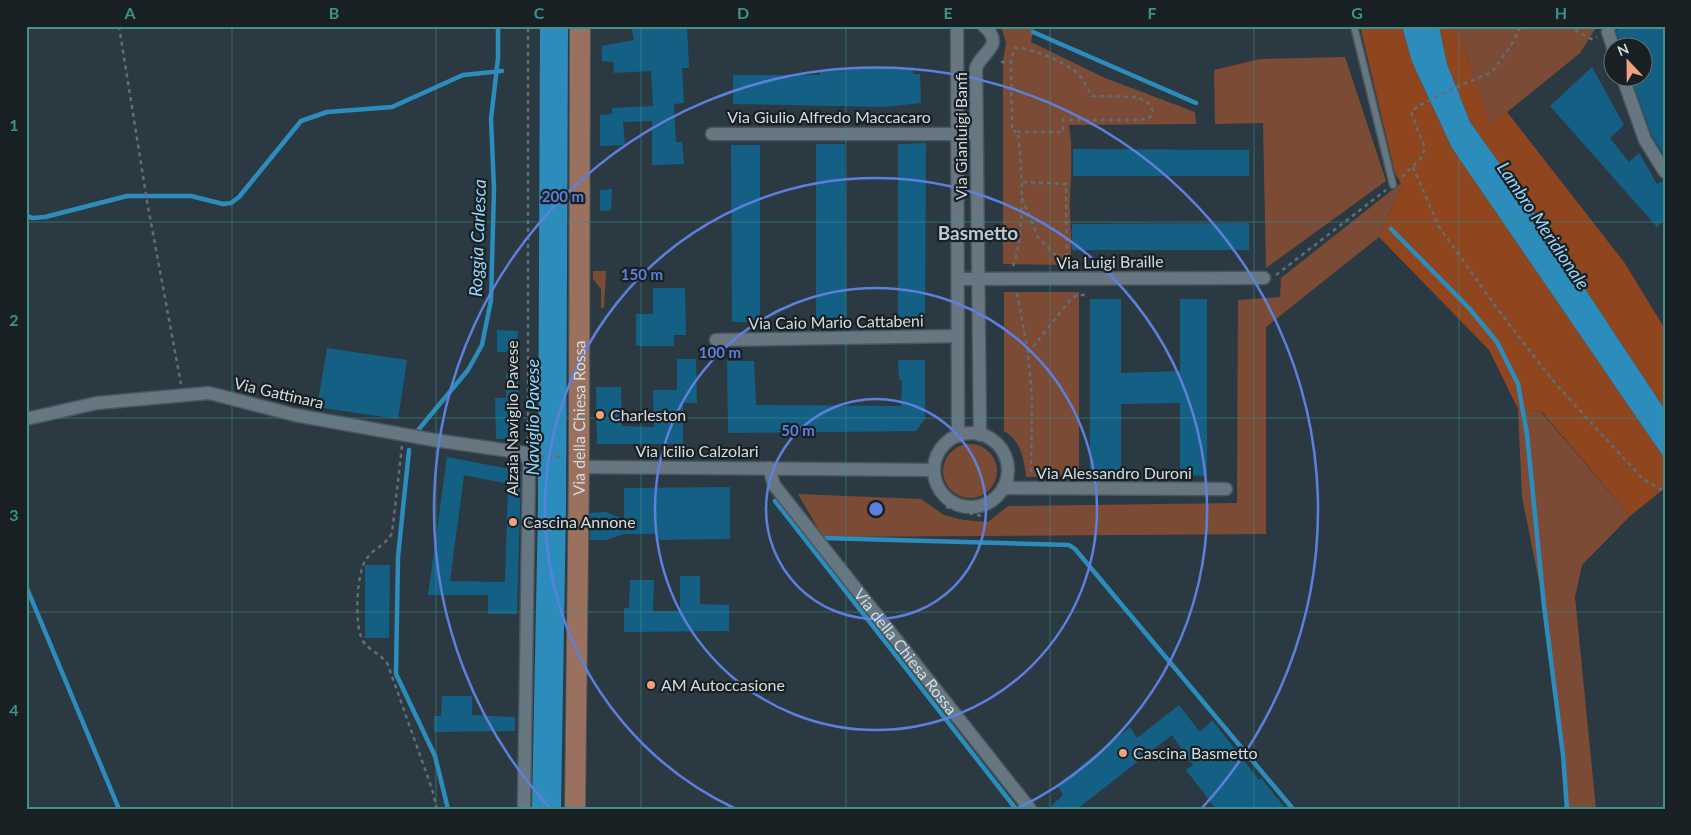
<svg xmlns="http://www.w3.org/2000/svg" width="1691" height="835" viewBox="0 0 1691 835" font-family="Lato,sans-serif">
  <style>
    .green { fill: #7c4b35 }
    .forest { fill: #8f451e }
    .water { fill: #2c8dbd }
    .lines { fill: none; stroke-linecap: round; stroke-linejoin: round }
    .stream { stroke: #2c8dbd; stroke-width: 4.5 }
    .building { fill: #136084; fill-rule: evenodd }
    .lane-casing { stroke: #49565d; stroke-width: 9 }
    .street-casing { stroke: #49565d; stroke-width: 15 }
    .primary-casing { stroke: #49565d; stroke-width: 22 }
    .path { stroke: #616e76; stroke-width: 2.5; stroke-dasharray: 4 4; stroke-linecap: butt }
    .lane { stroke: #677781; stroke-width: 6 }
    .street { stroke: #677781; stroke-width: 12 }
    .primary { stroke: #9a705e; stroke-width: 20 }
    .grid { fill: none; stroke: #40908b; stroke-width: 1; stroke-opacity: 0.55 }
    .ring { fill: none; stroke: #5d80dc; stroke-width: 2.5 }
    .poi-dot { fill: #f1a17c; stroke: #192024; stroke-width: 2 }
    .labels { text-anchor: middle; stroke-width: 4.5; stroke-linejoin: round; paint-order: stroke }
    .street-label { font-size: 16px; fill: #d4dde3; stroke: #192024 }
    .poi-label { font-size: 16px; fill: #d4dde3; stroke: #192024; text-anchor: start }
    .water-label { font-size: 18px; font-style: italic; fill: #94d7fd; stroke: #192024 }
    .quarter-label { font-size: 19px; font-weight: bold; fill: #bacbd6; stroke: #192024 }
    .centre { fill: #5d80dc; stroke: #192024; stroke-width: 2.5 }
    .ring-label { font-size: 15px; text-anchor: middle; font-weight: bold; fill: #5d80dc; stroke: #192024; stroke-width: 4.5; stroke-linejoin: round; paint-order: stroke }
    .neatline { fill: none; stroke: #40908b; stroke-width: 2 }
    .grid-label { font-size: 16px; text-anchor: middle; font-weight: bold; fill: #40908b }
  </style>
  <rect width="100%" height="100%" fill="#2b3a42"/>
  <path class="green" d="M1001,26H1034L1031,42L1105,78L1195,112L1196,124L1069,125C1073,152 1071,172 1070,199C1069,221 1074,242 1069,265L1003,264V61L1006,43Z
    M1457,26H1597L1580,53L1490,126Z
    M1345,57L1386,181L1266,268L1263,123L1215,124L1214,70L1260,59Z
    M1401,183L1402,185L1379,237L1266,327V534L823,537L798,494L921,499L944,515L963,520L988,522L1008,506L1237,503L1238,300L1280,297L1281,278Z
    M593,271H606L604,308H601V289L593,279Z
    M1004,292H1079V476L1026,477C1025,461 1020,439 1004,431Z
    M1518,409L1541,412L1630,516L1582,565L1575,597L1596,809H1567L1563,755L1544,606L1522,497Z
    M943 471a27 27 0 1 1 54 0a27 27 0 1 1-54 0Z"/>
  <path class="forest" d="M1360,26H1402L1412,62L1452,148L1665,459V488L1630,516L1542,412L1518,409L1489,350L1379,237L1402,185L1395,173Z
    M1439,26H1457L1490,125L1507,112L1624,262L1665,329V410L1541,222L1470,122L1447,64Z"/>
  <path class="water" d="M540,26H568L566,506L561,809H532L538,507Z
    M1402,26H1439L1447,64L1470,122L1541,222L1665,410V459L1452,148L1412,62Z"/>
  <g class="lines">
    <path class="stream" d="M1033,32L1196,103
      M26,215L32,218L45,217L127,196H191L223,204L231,203L239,197L301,121L327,112L392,107L463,75L502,71
      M1391,229L1468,307L1497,342L1518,384L1527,434L1544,606L1563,755L1567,809
      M419,429L468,370L482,345L491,300L494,189L491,119L498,58V26
      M409,450L398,557L396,674L435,756L448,809
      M775,501L1016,809
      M823,538L1069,545L1075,549L1293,809
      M26,586L119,809"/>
  </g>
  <path class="building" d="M631,26H687L689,68H682L684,103L674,104L676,142H682L684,164L652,165V121L623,122L625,145L600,146V115L612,114V108L653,106L651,71L614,73L613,62L602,61V46L634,40Z
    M1622,26H1665V156L1652,136L1631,78H1644V48H1622L1616,31Z
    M859,67L913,70V74H920L921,103L883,107L733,104V75H820V72L859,69Z
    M1592,67L1624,125L1610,138L1629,162L1639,153L1657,184L1665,180V219L1657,227L1550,106Z
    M926,143L925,319H898V144Z
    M816,144H845L846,319H816Z
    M731,145H760V322H732Z
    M1073,149L1249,150V176H1073Z
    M612,189L611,210L600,211V190Z
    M1249,223V250H1072V224Z
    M653,288H685L686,335H674V346H636V314H653Z
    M1090,299H1121V373L1180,371V299H1207V476L1180,475V403L1121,404V476L1090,475Z
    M497,330L518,331L517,352H497Z
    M327,348L407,360L398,419L317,407Z
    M677,359H696L697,403H683V444H597L596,387H621L622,426L654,427L653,390H677Z
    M898,360H925V419L916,431L728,433L727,361H754L756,405L901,406L902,380L899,379Z
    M506,374L518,375L519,439H496L495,398H506Z
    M447,457L521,471L517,614H488V595H428ZM464,475L508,484L505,582L450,581Z
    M730,487V539L657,540V534H624L606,540H590V513L606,512L624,519V488Z
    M365,565H390L389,638H365Z
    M680,576H700V604L729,605V631L624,632V608H629L630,580H654L653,611H680Z
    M442,696H472V715L515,717V731L434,732V716H441Z
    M1179,705L1200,732L1212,720L1259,780L1261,778L1286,809H1216L1186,770L1193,765L1172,735L1077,809H1048L1063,795L1057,785L1130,727L1137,738Z"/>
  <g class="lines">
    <defs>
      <path id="lane" d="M1354,26L1393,185"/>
      <g id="street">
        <path d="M957,26L958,436"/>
        <path d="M1609,26L1608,32L1614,50"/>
        <path d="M1623,78L1645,140L1665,172"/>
        <path d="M712,134H976"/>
        <path d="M958,279L1264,278"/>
        <path d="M716,340L958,336"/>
        <path d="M26,419L97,403L209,393L295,415L434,440L525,453L529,464L524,809"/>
        <circle cx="971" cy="470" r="37"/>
        <path d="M980,435L976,68C981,52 1006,46 984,26"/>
        <path d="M579,467L934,470"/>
        <path id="s1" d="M769,468L774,485L1030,809"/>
        <path d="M1003,488L1226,489"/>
      </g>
      <g id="primary">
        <path id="s2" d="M575,809L579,467L580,26"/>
      </g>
    </defs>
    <use href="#lane" class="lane-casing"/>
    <use href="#street" class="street-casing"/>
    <use href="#primary" class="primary-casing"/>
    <path class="path" d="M119,26L147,201L181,384
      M1568,26L1591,39L1597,37
      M1001,62H1011
      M1413,167L1439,227L1502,315L1554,382L1603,436L1643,479L1665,492
      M1402,177L1421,158L1425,149L1411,112L1417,107L1452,89L1492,72L1510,47L1521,26
      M1023,182L1066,184L1067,265
      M1022,198L1038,237L1066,266
      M1013,266C1026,231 1022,169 1018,132L1012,131L1011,59L1015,48C1029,47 1066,62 1077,73C1084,79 1087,88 1092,96L1137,97L1149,103L1153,111L1150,117L1141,120H1063V132H1018
      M1276,275L1386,190
      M1017,293L1028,353L1032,399L1031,476
      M1028,353L1071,299L1077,295H1087
      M528,440V26
      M402,446L392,533C386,545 374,548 367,558C356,571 354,627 363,641C369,651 382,654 388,665L432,789L437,809
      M540,457H562
      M946,507L981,516"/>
    <use href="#lane" class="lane"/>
    <use href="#street" class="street"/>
    <use href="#primary" class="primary"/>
  </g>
  <path class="grid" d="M232,26V809M436,26V809M641,26V809M846,26V809M1050,26V809M1254,26V809M1459,26V809M26,222H1665M26,418H1665M26,612H1665"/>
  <g class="ring">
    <circle cx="876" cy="509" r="110"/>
    <circle cx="876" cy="509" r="221"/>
    <path d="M734 808A331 331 0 1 1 1018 808"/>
    <path d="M550 808A442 442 0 1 1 1202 808"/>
  </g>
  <g class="poi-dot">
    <circle cx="600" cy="415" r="5"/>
    <circle cx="513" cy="522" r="5"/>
    <circle cx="651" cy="685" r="5"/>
    <circle cx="1123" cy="753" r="5"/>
  </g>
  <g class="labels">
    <g class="street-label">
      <text x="829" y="123">Via Giulio Alfredo Maccacaro</text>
      <text transform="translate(961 136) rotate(-90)" y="6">Via Gianluigi Banfi</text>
      <text transform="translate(1110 262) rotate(-1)" y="6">Via Luigi Braille</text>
      <text transform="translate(836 322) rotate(-1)" y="6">Via Caio Mario Cattabeni</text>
      <text transform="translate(279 393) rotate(13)" y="6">Via Gattinara</text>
      <text transform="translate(512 418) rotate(-90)" y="6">Alzaia Naviglio Pavese</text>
      <text dy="6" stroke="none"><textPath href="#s2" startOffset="391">Via della Chiesa Rossa</textPath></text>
      <text x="697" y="457">Via Icilio Calzolari</text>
      <text x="1114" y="479">Via Alessandro Duroni</text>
      <text dy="6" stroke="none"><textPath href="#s1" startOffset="230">Via della Chiesa Rossa</textPath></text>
    </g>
    <g class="poi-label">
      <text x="610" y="421">Charleston</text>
      <text x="523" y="528">Cascina Annone</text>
      <text x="661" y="691">AM Autoccasione</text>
      <text x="1133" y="759">Cascina Basmetto</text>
    </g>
    <g class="water-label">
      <text transform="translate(1543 226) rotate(56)" y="6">Lambro Meridionale</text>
      <text transform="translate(478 238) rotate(-88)" y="6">Roggia Carlesca</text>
      <text transform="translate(533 417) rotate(-90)" y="6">Naviglio Pavese</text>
    </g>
    <g class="quarter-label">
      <text x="978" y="240">Basmetto</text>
    </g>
  </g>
  <circle cx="876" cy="509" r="8" class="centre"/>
  <g class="ring-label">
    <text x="563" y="202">200 m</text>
    <text x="642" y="280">150 m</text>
    <text x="720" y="358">100 m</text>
    <text x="798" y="436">50 m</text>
  </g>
  <rect width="1691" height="835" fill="none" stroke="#192024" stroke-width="55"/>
  <g transform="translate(1628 62) rotate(338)"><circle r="24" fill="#192024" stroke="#646c70"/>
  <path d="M0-4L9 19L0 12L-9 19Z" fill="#f1a17c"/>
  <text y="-8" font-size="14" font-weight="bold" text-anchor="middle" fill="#d4dde3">N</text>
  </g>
  <rect x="28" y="28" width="1636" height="780" class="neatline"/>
  <g class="grid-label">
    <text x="130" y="19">A</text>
    <text x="334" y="19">B</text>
    <text x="539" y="19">C</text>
    <text x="743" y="19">D</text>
    <text x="948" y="19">E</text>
    <text x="1152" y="19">F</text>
    <text x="1357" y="19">G</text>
    <text x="1561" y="19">H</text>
    <text x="14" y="131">1</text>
    <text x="14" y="326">2</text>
    <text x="14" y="521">3</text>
    <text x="14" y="716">4</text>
  </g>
</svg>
